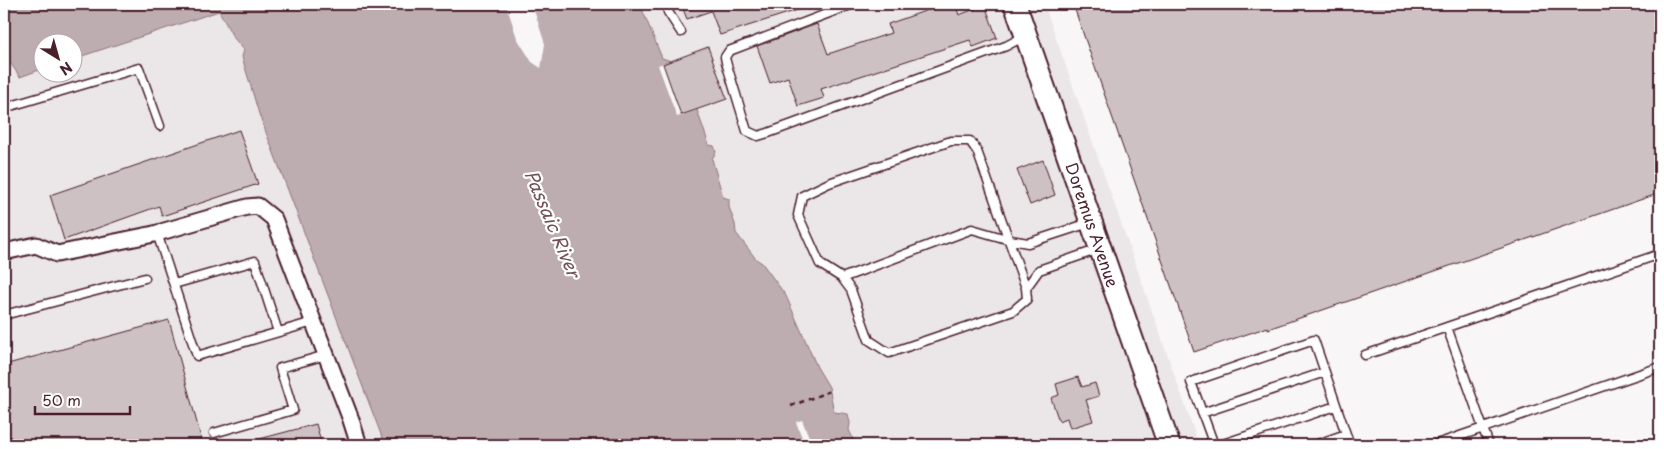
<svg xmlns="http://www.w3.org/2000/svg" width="1664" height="449" viewBox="0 0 1664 449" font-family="'Playpen Sans',sans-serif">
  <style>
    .built { fill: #ebe6e8 }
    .water { fill: #bdadb0; stroke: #8f747b }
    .pier { fill: #f8f6f7 }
    .building { fill: #cdc1c4; stroke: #4a1f2b }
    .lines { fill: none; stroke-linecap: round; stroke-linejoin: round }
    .service-casing { stroke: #4a1f2b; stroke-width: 11 }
    .minor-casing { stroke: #4a1f2b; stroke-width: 19 }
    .secondary-casing { stroke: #4a1f2b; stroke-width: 25 }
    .path { stroke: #4a1f2b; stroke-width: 2.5; stroke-dasharray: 5 4; stroke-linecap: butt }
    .service { stroke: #fff; stroke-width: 8 }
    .minor { stroke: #fff; stroke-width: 15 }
    .secondary { stroke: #fff; stroke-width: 21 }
    .labels { text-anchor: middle; stroke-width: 4.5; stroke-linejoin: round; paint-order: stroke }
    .street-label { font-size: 16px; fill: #4a1f2b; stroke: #fff }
    .water-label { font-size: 18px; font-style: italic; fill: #72515a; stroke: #fff }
  </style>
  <rect width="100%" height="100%" fill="#f8f6f7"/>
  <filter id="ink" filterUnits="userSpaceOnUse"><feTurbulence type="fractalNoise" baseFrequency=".02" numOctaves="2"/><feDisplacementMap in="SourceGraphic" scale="10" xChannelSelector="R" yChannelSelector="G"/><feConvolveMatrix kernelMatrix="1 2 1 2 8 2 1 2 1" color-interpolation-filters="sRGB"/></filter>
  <g filter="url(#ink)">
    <path class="built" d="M641,4H1044L1199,445H856L849,430L850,423L834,412L829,387L817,367L786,296L762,263L756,259L736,233L735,224L729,207V199L723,197L712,158L716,152L709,145L697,110L662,58Z
      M219,11L233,37L244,50L259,114L385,445H4V54L20,76L42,69V72H72L73,59Z"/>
    <path class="water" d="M4,4H640L662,58L671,61L697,110L709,145L714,146L716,152L712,159L723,197L729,199V207L735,224L736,233L756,259L762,263L786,296L817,367L829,387L834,412L848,414L850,423L849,430L856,445H385L259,114L242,57L244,50L233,37L219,11L73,59L72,42H42V69L20,77L4,54Z"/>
    <path class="pier" d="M506,4H532L545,44L541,68L532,62L517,38Z
      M671,61L697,110L677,117L658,65Z
      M802,420L812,444L808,445H805L796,422Z"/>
    <path class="building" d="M681,4H809L810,6L720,35L711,11L687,19Z
      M945,4H955L959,15L985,5L997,38L973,47L970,40L821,89L824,98L798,106L788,77L770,83L757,46L817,24L828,54L891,33L888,24Z
      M1084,4H1660V193L1268,329V327L1194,352L1074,7Z
      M708,47L727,99L681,115L663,64Z
      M239,130L258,184L162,216L159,206L64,240L50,195Z
      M1043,160L1055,195L1030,205L1017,170Z
      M169,320L203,445H4V365Z
      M1078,377L1082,387L1095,383L1099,396L1086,400L1093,421L1070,428L1067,418L1059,421L1051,398L1059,395L1056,384Z
      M316,424L322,445H248V442Z"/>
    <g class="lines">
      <defs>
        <path id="service" d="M666,4L668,12L681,32
          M853,4L729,51L725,57L726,62L747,131L758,136L768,133L1006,46L1025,36
          M966,4H972
          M4,108L139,68L160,126
          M951,141H970L977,151L1026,288L1027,299L1013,311L889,353L869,340L851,290L842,278L820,264L798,215L802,196L829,183Z
          M157,233L197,356L313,322
          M842,278L972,229L1010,240L1028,243L1089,223
          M174,284L255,261L278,332
          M1026,288L1039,270L1099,249
          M4,315L145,278
          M1365,355L1447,327
          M1202,413L1325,372
          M214,433L293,410L280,368L326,355
          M1346,434L1350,445
          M1214,445L1191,382L1314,340L1346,434L1315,445
          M1220,445L1336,406
          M1434,445L1660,367
          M1489,445L1447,327L1660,254"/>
        <path id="minor" d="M4,252L36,245L57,254L154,234L247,207L258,206L274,219L350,417L359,445"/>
        <path id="secondary" d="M1015,4L1169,445"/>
      </defs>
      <use href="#service" class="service-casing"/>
      <use href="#minor" class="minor-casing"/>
      <use href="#secondary" class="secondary-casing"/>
      <path class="path" d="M791,406L830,391"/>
      <use href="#service" class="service"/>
      <use href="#minor" class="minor"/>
      <use href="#secondary" class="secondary"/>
    </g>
  </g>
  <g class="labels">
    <g class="street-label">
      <text transform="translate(1092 225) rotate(71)" y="6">Doremus Avenue</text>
    </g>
    <g class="water-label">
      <text transform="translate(552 224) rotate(67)" y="6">Passaic River</text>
    </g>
  </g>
  <rect width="1664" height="449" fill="none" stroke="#fff" stroke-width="20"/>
  <rect x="10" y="10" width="1644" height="429" fill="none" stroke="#4a1f2b" stroke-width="2" filter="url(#ink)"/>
  <g transform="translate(58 58) rotate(143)"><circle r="24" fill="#ffffff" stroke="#b7a5aa"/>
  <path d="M0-4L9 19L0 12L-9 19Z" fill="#4a1f2b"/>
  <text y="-8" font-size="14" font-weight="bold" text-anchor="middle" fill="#4a1f2b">N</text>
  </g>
  <path d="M35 406v8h95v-8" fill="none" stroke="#4a1f2b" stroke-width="2.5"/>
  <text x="42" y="406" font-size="15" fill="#4a1f2b" stroke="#ffffff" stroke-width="4" paint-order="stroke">50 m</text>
</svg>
